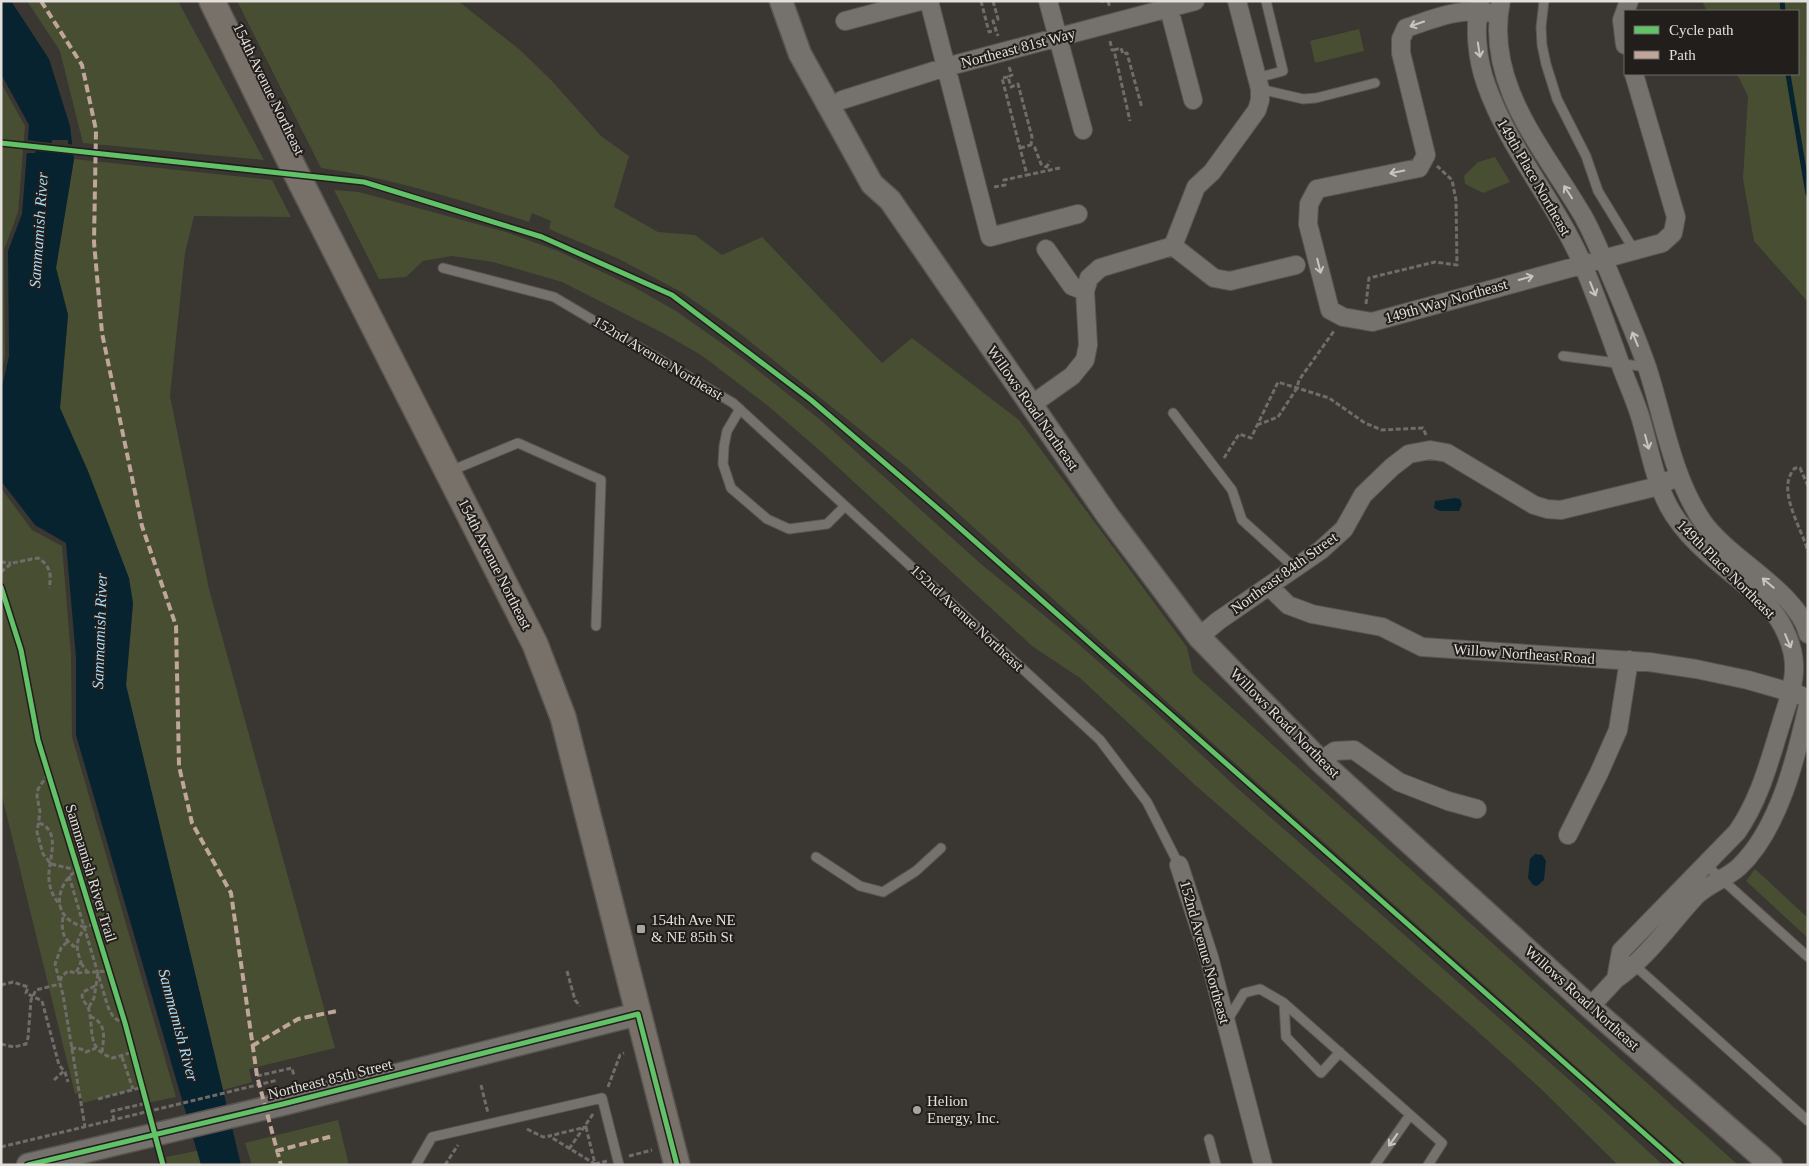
<svg xmlns="http://www.w3.org/2000/svg" width="1809" height="1166" viewBox="0 0 1809 1166" font-family="'Times New Roman',serif">
  <style>
    .green { fill: #484e32 }
    .water { fill: #07232f }
    .pier { fill: #3a3632 }
    .lines { fill: none; stroke-linecap: round; stroke-linejoin: round }
    .stream { stroke: #07232f; stroke-width: 5 }
    .service-casing { stroke: #585550; stroke-width: 11 }
    .minor-casing { stroke: #585550; stroke-width: 20 }
    .tertiary-casing { stroke: #585550; stroke-width: 25 }
    .secondary-casing { stroke: #585550; stroke-width: 28 }
    .path { stroke: #706c6a; stroke-width: 3; stroke-dasharray: 5 2.5; stroke-linecap: butt }
    .service { stroke: #75726e; stroke-width: 9 }
    .minor { stroke: #75726e; stroke-width: 18 }
    .tertiary { stroke: #75726e; stroke-width: 22 }
    .secondary { stroke: #77716a; stroke-width: 25 }
    .quiet { stroke: #c0a59a; stroke-width: 4; stroke-dasharray: 8 4; stroke-linecap: butt }
    .cycleway-casing { stroke: #211e1b; stroke-width: 8 }
    .cycleway { stroke: #61c268; stroke-width: 5 }
    .oneway { stroke: #c8c4bf }
    .poi-dot { fill: #a8a49f; stroke: #211e1b; stroke-width: 2 }
    .labels { text-anchor: middle; stroke-width: 4; stroke-linejoin: round; paint-order: stroke }
    .street-label { font-size: 15px; fill: #e3dfda; stroke: #211e1b }
    .poi-label { font-size: 15px; fill: #e3dfda; stroke: #211e1b; text-anchor: start }
    .water-label { font-size: 16px; font-style: italic; fill: #a6ddfa; stroke: #211e1b }
  </style>
  <rect width="100%" height="100%" fill="#3a3632"/>
  <path class="green" d="M27,1H178L264,160L83,143L60,51Z
    M237,1H458L520,50L551,80L601,136L629,156L614,207L658,232L695,235L722,255L762,237L882,363L912,338L1019,420L1187,647L1193,673L1738,1165H1687L1209,740L908,468L742,335L683,293L617,258L549,229L551,221L532,213L529,222C460,200 392,178 321,168Z
    M1702,1H1806L1808,302L1754,241L1743,179L1748,96L1737,74H1798V11H1707Z
    M1359,29L1364,51L1315,63L1310,41Z
    M1,83L25,126L18,212L4,250L5,356L1,373Z
    M1495,157L1510,182L1483,193L1465,184L1464,176L1478,162Z
    M74,159L272,180L291,217L194,216L185,253L170,396L209,589L335,1048L249,1069L252,1082L223,1090L126,685L133,603L60,408L68,315L56,268Z
    M334,190L359,192L506,232L558,251L634,287L676,311L737,354L823,422L981,564L1068,635L1146,703L1236,787L1590,1098L1663,1165H1618L1539,1087L1475,1029L1195,785L1080,678L1032,646L817,448L767,405L701,355L661,332L562,282L493,262L452,256L423,261L406,277L379,279Z
    M1,488L32,530L62,546L71,655L72,737L176,1097L147,1103L143,1087L83,1103L80,1093L75,1094L1,792Z
    M1755,869L1808,918V938L1746,881Z
    M338,1120L349,1165H252L245,1143Z
    M201,1150L205,1165H167L166,1157Z"/>
  <path class="water" d="M1,1H11L49,59L70,126L74,159L56,268L68,315L60,408L88,471L129,578L133,603L126,685L241,1165H201L76,735V657L66,543L35,525L1,481V391L9,356L8,251L22,214L29,125L1,74Z
    M1455,498L1460,499L1462,504L1459,511H1440L1434,508L1435,501Z
    M1535,854L1542,855L1546,861L1544,880L1537,886L1533,885L1528,878L1530,859Z"/>
  <path class="pier" d="M26,140L52,143V140H68V144L75,145L76,155L36,151L35,153H25Z"/>
  <g class="lines">
    <path class="stream" d="M1782,1L1783,11
      M1788,74L1808,194"/>
    <defs>
      <path id="service" d="M1544,1L1541,27L1542,45L1546,64L1557,99L1586,156L1598,191L1634,250
        M1257,78L1283,71L1266,1
        M1260,89L1303,99L1316,98L1375,83
        M443,268L554,297L733,403L1100,740L1147,802L1179,865
        M1563,356L1647,367
        M740,409L727,431L724,446L723,464L731,488L767,519L789,529L827,524L845,506
        M1173,413L1232,490L1242,520L1295,568
        M448,472L518,443L601,480L596,626
        M816,857L860,886L883,892L916,871L941,848
        M1705,864L1808,957
        M1633,964L1808,1121
        M1227,1021L1244,993L1260,989L1284,1003
        M1340,1052L1321,1073L1286,1037L1284,1003L1442,1143L1428,1165
        M1209,1139L1216,1165
        M416,1165L432,1137L602,1098L619,1165
        M1375,1165L1410,1115"/>
      <path id="minor" d="M929,1L990,237L1078,214
        M1048,1L1083,130
        M1167,1L1193,100
        M1480,1C1474,28 1477,59 1486,84C1509,150 1556,202 1583,265C1597,298 1609,332 1621,366C1628,385 1637,404 1642,423C1650,451 1655,481 1669,507C1692,549 1736,573 1768,606C1783,621 1795,648 1794,669C1794,688 1786,707 1781,724C1769,762 1760,799 1737,832L1621,951L1616,979C1648,957 1669,925 1695,897C1707,884 1726,879 1739,867C1779,829 1796,758 1808,705
        M1501,1C1484,82 1542,147 1580,211C1589,225 1596,243 1603,258C1618,294 1634,330 1647,367C1664,419 1672,477 1703,522C1729,559 1799,593 1808,634
        M1498,14C1460,7 1442,16 1406,28L1401,39V53L1426,155L1419,168L1317,189L1309,204L1308,224L1330,310L1343,317L1372,322L1662,243L1673,233L1676,217L1634,74
        M845,21L920,1
        M1625,45L1622,20L1629,1
        M842,100L946,67L1195,1
        M1173,246L1214,278L1230,281L1296,265
        M1046,249L1072,286L1085,291
        M1031,405L1072,376L1085,360L1088,345L1085,291L1089,278L1100,268L1173,246L1196,187L1212,172L1257,110L1260,100V89L1237,1
        M1269,586L1288,605L1312,614L1382,627L1422,647L1649,662L1696,669L1748,680L1800,695
        M1199,637L1218,621L1321,550L1344,529L1363,495L1392,467L1409,454L1430,450L1447,453L1534,505L1547,509L1561,510L1659,486L1670,480
        M1320,761L1335,751L1354,750L1399,782L1448,801L1477,809
        M1568,835L1599,773L1618,730L1629,660
        M1179,865L1209,957L1263,1165
        M1590,1007L1616,979"/>
      <path id="tertiary" d="M781,1L800,54L872,184L890,200L1108,516L1199,637L1320,761L1590,1007L1771,1165
        M28,1165L283,1104L638,1014"/>
      <path id="secondary" d="M212,1L290,161L535,644L563,717L677,1165"/>
    </defs>
    <use href="#service" class="service-casing"/>
    <use href="#minor" class="minor-casing"/>
    <use href="#tertiary" class="tertiary-casing"/>
    <use href="#secondary" class="secondary-casing"/>
    <path class="path" d="M981,1L989,32L996,30
      M993,1L998,19L993,21L998,36
      M1101,1H1104
      M1108,1L1110,8
      M1110,41L1112,50H1114L1130,121
      M1114,50L1121,48L1123,54L1127,53L1142,108
      M1009,67L1012,75L1008,77L1011,87L1018,84L1032,137L1031,145
      M1008,77L1002,78L1027,175L1060,168
      M1020,148L1031,145L1035,148L1041,164L1046,167
      M1046,168L1050,161
      M994,187L1005,185L1004,180L1027,175
      M1366,304L1369,278L1435,262L1457,265L1456,200L1452,180L1437,166
      M1257,425L1278,417L1297,388L1299,380L1334,331
      M1224,458L1239,434L1251,438L1278,382L1329,398L1365,423L1382,430L1423,428L1426,435
      M1808,486L1800,468H1795C1775,489 1802,528 1808,552
      M1,562L11,563
      M1,572L12,563L38,558C50,565 52,575 49,588
      M48,774L38,789L37,796L40,812L37,832L43,854L51,864L77,870C53,887 52,920 85,927
      M39,823C63,831 47,863 49,880C50,890 54,898 60,905
      M69,876L107,1004C111,1015 114,1020 125,1023
      M63,917C61,931 63,939 75,947
      M94,924L85,927C76,942 75,945 81,962L76,973L109,971
      M67,942L61,948L55,964L63,995L85,1127
      M81,963L88,973
      M567,971L575,1000L580,1006
      M60,981L62,976L68,971L76,973
      M1,985L13,982L28,987L26,993L42,1001L59,1065L65,1072L68,1082
      M95,986L83,992L82,996C83,1002 88,1005 89,1010C94,1030 86,1050 113,1058L133,1052
      M89,1007L94,998L98,973
      M90,1016C107,1024 104,1036 102,1052
      M1,1044L14,1047L26,1044L28,1038L31,1000L36,990L60,984
      M71,1048L81,1049L86,1052L96,1048
      M122,1057L133,1089
      M257,1076L292,1068L294,1076
      M54,1080L64,1071
      M481,1085L488,1113
      M608,1087L620,1055L624,1053
      M98,1099L143,1087
      M114,1120L112,1111L147,1103
      M586,1127L595,1164L549,1136Z
      M527,1129L543,1137L549,1136
      M1,1147L278,1080
      M569,1149L593,1114
      M629,1156L652,1150
      M595,1164L607,1161
      M445,1165L458,1145"/>
    <use href="#service" class="service"/>
    <use href="#minor" class="minor"/>
    <use href="#tertiary" class="tertiary"/>
    <use href="#secondary" class="secondary"/>
    <path class="quiet" d="M41,1L82,65L96,130L94,242L102,333L142,526L176,626L179,766L192,823L231,893L257,1076L281,1165
      M252,1046L298,1019L337,1011
      M276,1151L333,1136"/>
    <defs>
      <path id="cycleway" d="M1,143L364,182L542,237L672,295L811,400L943,513L1680,1165
        M1,587L21,650L38,740L125,1023L163,1165
        M28,1165L283,1104L638,1014L677,1165"/>
    </defs>
    <use href="#cycleway" class="cycleway-casing"/>
    <use href="#cycleway" class="cycleway"/>
  </g>
  <defs><path id="oneway-shaft" d="M-6 0H5M1.5-3L5.5 0L1.5 3" fill="none" stroke-width="1.6" stroke-linecap="round" stroke-linejoin="round" transform="scale(1.25)"/></defs>
  <g class="oneway">
    <use href="#oneway-shaft" transform="translate(1417 24) rotate(161)"/>
    <use href="#oneway-shaft" transform="translate(1479 50) rotate(81)"/>
    <use href="#oneway-shaft" transform="translate(1397 172) rotate(168)"/>
    <use href="#oneway-shaft" transform="translate(1568 192) rotate(-123)"/>
    <use href="#oneway-shaft" transform="translate(1319 266) rotate(76)"/>
    <use href="#oneway-shaft" transform="translate(1526 278) rotate(-15)"/>
    <use href="#oneway-shaft" transform="translate(1593 289) rotate(68)"/>
    <use href="#oneway-shaft" transform="translate(1635 339) rotate(-112)"/>
    <use href="#oneway-shaft" transform="translate(1647 442) rotate(75)"/>
    <use href="#oneway-shaft" transform="translate(1768 583) rotate(-140)"/>
    <use href="#oneway-shaft" transform="translate(1788 641) rotate(67)"/>
    <use href="#oneway-shaft" transform="translate(1393 1140) rotate(125)"/>
  </g>
  <g class="poi-dot">
    <rect x="636" y="924" width="10" height="10" rx="2.5"/>
    <circle cx="917" cy="1110" r="5"/>
  </g>
  <g class="labels">
    <g class="street-label">
      <text transform="translate(1018 48) rotate(-15)" y="5">Northeast 81st Way</text>
      <text transform="translate(269 89) rotate(64)" y="5">154th Avenue Northeast</text>
      <text transform="translate(1534 177) rotate(60)" y="5">149th Place Northeast</text>
      <text transform="translate(1446 301) rotate(-16)" y="5">149th Way Northeast</text>
      <text transform="translate(658 358) rotate(31)" y="5">152nd Avenue Northeast</text>
      <text transform="translate(1033 408) rotate(55)" y="5">Willows Road Northeast</text>
      <text transform="translate(495 564) rotate(63)" y="5">154th Avenue Northeast</text>
      <text transform="translate(1726 569) rotate(45)" y="5">149th Place Northeast</text>
      <text transform="translate(1284 573) rotate(-36)" y="5">Northeast 84th Street</text>
      <text transform="translate(967 618) rotate(43)" y="5">152nd Avenue Northeast</text>
      <text transform="translate(1524 654) rotate(4)" y="5">Willow Northeast Road</text>
      <text transform="translate(1285 723) rotate(45)" y="5">Willows Road Northeast</text>
      <text transform="translate(91 873) rotate(73)" y="5">Sammamish River Trail</text>
      <text transform="translate(1205 952) rotate(74)" y="5">152nd Avenue Northeast</text>
      <text transform="translate(1582 998) rotate(42)" y="5">Willows Road Northeast</text>
      <text transform="translate(330 1079) rotate(-14)" y="5">Northeast 85th Street</text>
    </g>
    <g class="poi-label">
      <text x="651" y="925">154th Ave NE<tspan x="651" dy="17">&amp; NE 85th St</tspan></text>
      <text x="927" y="1106">Helion<tspan x="927" dy="17">Energy, Inc.</tspan></text>
    </g>
    <g class="water-label">
      <text transform="translate(38 230) rotate(-86)" y="6">Sammamish River</text>
      <text transform="translate(99 631) rotate(-88)" y="6">Sammamish River</text>
      <text transform="translate(179 1025) rotate(75)" y="6">Sammamish River</text>
    </g>
  </g>
  <rect width="1809" height="1166" fill="none" stroke="#e3dfda" stroke-width="5"/>
  <rect x="1624" y="10" width="175" height="65" fill="#211e1b" stroke="#6f6b67"/>
  <rect x="1634" y="26" width="25" height="8" fill="#61c268" stroke="#6f6b67"/>
  <text x="1669" y="35" font-size="15" fill="#e3dfda">Cycle path</text>
  <rect x="1634" y="51" width="25" height="8" fill="#c0a59a" stroke="#6f6b67"/>
  <text x="1669" y="60" font-size="15" fill="#e3dfda">Path</text>
</svg>
